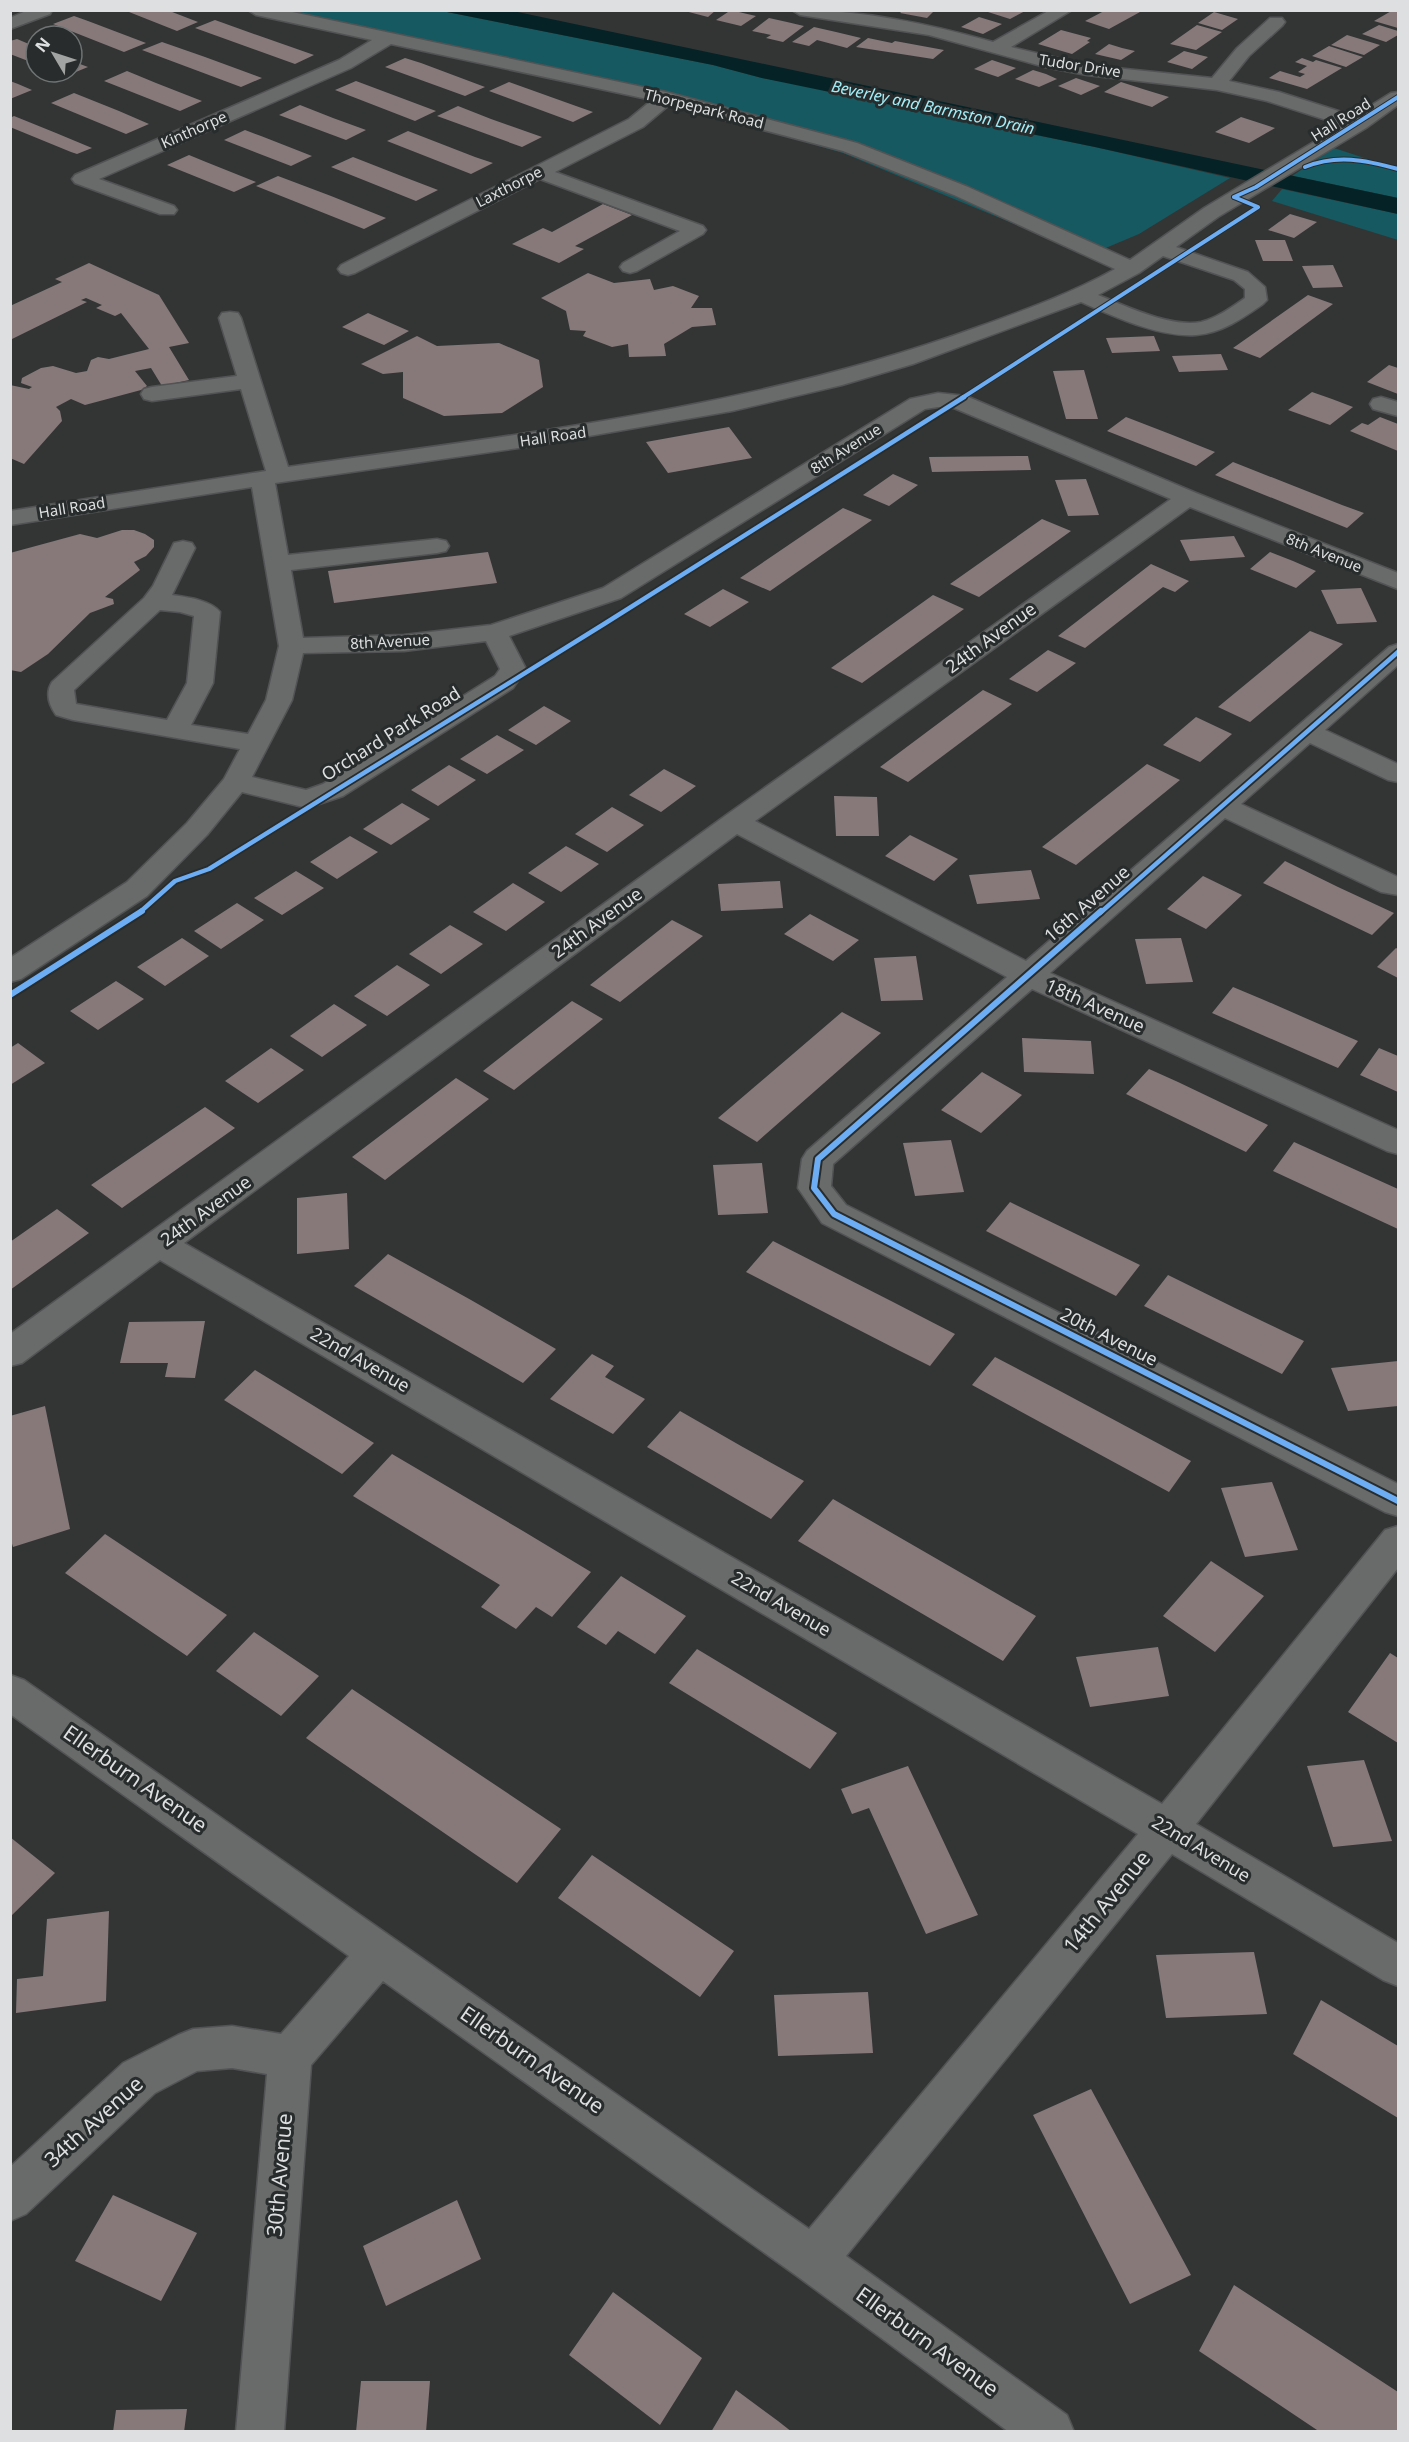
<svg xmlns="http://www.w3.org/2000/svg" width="1409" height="2442" viewBox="0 0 1409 2442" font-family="'Noto Sans',sans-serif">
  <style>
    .green { fill: #165960 }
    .water { fill: #052326 }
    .building { fill: #87797a }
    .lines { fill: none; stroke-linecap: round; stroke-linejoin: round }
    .minor-casing { stroke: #525354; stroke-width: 3 }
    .minor { fill: #696a6a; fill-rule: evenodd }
    .cycleway-far2-casing { stroke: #282c2c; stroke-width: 6 }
    .cycleway-far1-casing { stroke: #282c2c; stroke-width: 8 }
    .cycleway-casing { stroke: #282c2c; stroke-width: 10 }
    .cycleway-far2 { stroke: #6dadf4; stroke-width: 4 }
    .cycleway-far1 { stroke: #6dadf4; stroke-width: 4.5 }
    .cycleway { stroke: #6dadf4; stroke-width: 6 }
    .labels { text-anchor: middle; stroke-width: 6; stroke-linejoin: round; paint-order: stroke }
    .far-street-label { font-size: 15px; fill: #dddfe0; stroke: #282c2c }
    .far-water-label { font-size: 16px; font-style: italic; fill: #a2eef8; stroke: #282c2c }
    .street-label { font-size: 18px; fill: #dddfe0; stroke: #282c2c }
    .near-street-label { font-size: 21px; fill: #dddfe0; stroke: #282c2c }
  </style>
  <rect width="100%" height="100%" fill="#333535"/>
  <path class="green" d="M265,11H442L713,65L762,78L830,90L898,107L1095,147L1230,178L1139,234L1089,255L843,153L688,108Z
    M1334,148L1398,169V198L1292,176Z
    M1282,189L1398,214V240L1272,201Z"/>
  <path class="water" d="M442,11H513L1398,198V214L1095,147L762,78L713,65Z"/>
  <path class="building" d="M124,10H167L198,22L177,31Z
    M681,10H716L708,17Z
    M731,10L743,13L756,16L741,26L716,20Z
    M903,10H935L927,18L900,13Z
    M991,10H1027L1010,19L988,12Z
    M1106,10H1136L1140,12L1109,29L1085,21Z
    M1393,10L1398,11V28L1374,21Z
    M1214,12L1238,19L1222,30L1198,23Z
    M74,16L88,21L146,43L124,52L53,24Z
    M979,17L1002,24L983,34L961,27Z
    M769,18L787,22L804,26L783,42L766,38L771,35L752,31Z
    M215,20L257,35L314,55L295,64L195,28Z
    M1197,25L1222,32L1196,50L1170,44Z
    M1379,25L1398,31V35L1386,42L1362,34Z
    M814,27L836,32L861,38L847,48L817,40L809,46L792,42Z
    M1061,30L1091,38L1087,41L1090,42L1072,54L1038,44Z
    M1347,35L1380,45L1364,55L1331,45Z
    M868,38L892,43L895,41L944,50L933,59L856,47Z
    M17,39L36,47V64L10,54V41Z
    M162,42L205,57L262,78L241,87L142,50Z
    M1109,44L1122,48L1135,51L1121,60L1095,54Z
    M1329,46L1363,57L1346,67L1312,56Z
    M1184,51L1208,57L1192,69L1167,62Z
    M405,58L421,63L485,87L465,96L385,67Z
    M1302,58L1313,62L1316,60L1342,68L1307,89L1269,78L1280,71L1300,77L1305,74L1298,72L1307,66L1295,62Z
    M992,60L1016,68L998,77L974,69Z
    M72,61L88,67L66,76L55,72H72Z
    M1033,70L1046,74L1057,79L1039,87L1015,79Z
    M127,71L156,83L202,101L180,111L104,81Z
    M1076,78L1100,86L1081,95L1058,86Z
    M10,81L18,84L32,90L10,99Z
    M356,81L436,111L415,121L335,90Z
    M509,82L576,106L593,112L573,122L489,91Z
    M1121,82L1146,90L1169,97L1152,107L1104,92Z
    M74,93L119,111L149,124L126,134L51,103Z
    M300,105L333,118L366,130L346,140L279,115Z
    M458,106L491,119L542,137L522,147L437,116Z
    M14,116L56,133L92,148L77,154L71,152L10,127V118Z
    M1241,117L1275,128L1249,143L1215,132Z
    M245,130L261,136L312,156L291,166L224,140Z
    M408,131L475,157L493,163L471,174L387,141Z
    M189,155L206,162L256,182L234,192L167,165Z
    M353,157L404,177L438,190L416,201L331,167Z
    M278,176L331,196L386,218L364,229L256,186Z
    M603,204L632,215L575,246L584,249L559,263L512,244L543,228L552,232Z
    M1290,214L1317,222L1294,238L1268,230Z
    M1255,240H1285L1293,261H1263Z
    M89,263L159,295L189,343L169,347L189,380L162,386L151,368L135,371L147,386L141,390L85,405L71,399L56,407L60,411L62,421L24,464L10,458V385L29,389L32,387L21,383L22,378L41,368L53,366L76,373L87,371L91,360L98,357L109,359L149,349L121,313L115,316L96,308L102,305L86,298L81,300L87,302L10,340V306L62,282L55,279Z
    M1333,265L1343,287L1313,288L1302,266Z
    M588,273L614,283L650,279L654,290L673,286L699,296L691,308H712L716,325L692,327L664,344L666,356L629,357L628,344L612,347L583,336L586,331L570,330L566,311L541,298Z
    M1308,295L1333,304L1260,358L1233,348Z
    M368,313L409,331L384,345L342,327Z
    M417,336L437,346L499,343L539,360L543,387L502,413L444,416L403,398V372L383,374L361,364Z
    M1154,336L1160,351L1112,353L1106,338Z
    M1221,354L1228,370L1179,372L1172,356Z
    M1389,365L1398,368V394L1367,382Z
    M1084,370L1098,419H1066L1053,371Z
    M1312,392L1332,399L1353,407L1330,425L1288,410Z
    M1126,417L1170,434L1215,452L1196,466L1107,431Z
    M1380,417L1398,424V451L1350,431L1362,423L1368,425Z
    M729,427L752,458L668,473L646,442Z
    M1028,456L1031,470L932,472L929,457Z
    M1233,462L1342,505L1364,513L1347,528L1215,475Z
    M893,474L918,485L889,506L863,495Z
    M1086,479L1099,515L1068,516L1055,480Z
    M843,508L872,520L770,591L740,578Z
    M1042,519L1071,531L979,597L950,584Z
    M122,530H134L145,534L154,540V547L146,556L134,562L140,570L105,597L113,599L114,604L90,613L48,654L21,672L10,670V553L80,534L97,538Z
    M1234,536L1245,557L1190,561L1180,540Z
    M488,552L497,583L334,603L328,571Z
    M1270,552L1293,561L1316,571L1296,588L1250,569Z
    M1151,564L1189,581L1175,592L1163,587L1085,648L1058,636Z
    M1361,588L1377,622L1337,624L1321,590Z
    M723,589L749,602L710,627L684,614Z
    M933,595L964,609L862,683L831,668Z
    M1310,631L1343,644L1250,722L1218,707Z
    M1048,650L1076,663L1037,692L1009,679Z
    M983,690L1012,704L908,782L880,767Z
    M544,706L571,721L536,745L508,730Z
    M1196,717L1232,734L1200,762L1163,745Z
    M497,735L524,750L487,774L460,759Z
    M1147,764L1180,780L1076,865L1042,847Z
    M449,765L476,780L438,806L411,790Z
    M664,769L696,786L661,812L629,795Z
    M834,796L877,797L879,836H836Z
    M402,803L430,819L391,845L363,829Z
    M612,807L644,825L607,852L575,834Z
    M910,835L958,859L934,881L885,856Z
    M350,836L378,852L337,879L310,862Z
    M566,846L599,864L561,892L528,873Z
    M1285,861L1338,887L1394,913L1372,935L1263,883Z
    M1031,870L1040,899L977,904L969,875Z
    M296,871L324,888L282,915L254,898Z
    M1203,876L1242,895L1206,929L1167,909Z
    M780,881L783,908L721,911L718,884Z
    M513,883L545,902L506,931L473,912Z
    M237,903L264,920L221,949L194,931Z
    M810,914L834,927L859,940L833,961L784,934Z
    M672,920L703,936L620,1002L590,985Z
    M450,925L483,944L441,974L409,954Z
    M182,938L209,956L165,986L137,967Z
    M1181,938L1193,982L1146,984L1135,939Z
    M1396,948L1398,949V978L1377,967Z
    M916,956L923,1000L881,1001L874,958Z
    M397,965L430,985L387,1016L354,996Z
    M116,981L144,999L98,1030L70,1011Z
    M1233,987L1264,1000L1358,1041L1338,1068L1212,1013Z
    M572,1001L603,1019L514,1090L483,1071Z
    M334,1004L367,1025L322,1057L290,1036Z
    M842,1012L881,1033L757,1142L718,1118Z
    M1022,1038L1091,1041L1094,1074L1024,1072Z
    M18,1043L45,1063L10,1085V1048Z
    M271,1048L304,1070L258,1103L225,1081Z
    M1379,1048L1398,1056V1092L1360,1075Z
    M1149,1069L1178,1082L1268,1125L1246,1152L1126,1094Z
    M982,1072L1022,1095L981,1133L941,1110Z
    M456,1078L489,1099L385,1180L352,1157Z
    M205,1107L235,1128L122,1208L91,1185Z
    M951,1140L964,1192L915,1196L903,1143Z
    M1294,1142L1398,1189V1229L1273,1171Z
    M762,1163L768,1213L718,1215L713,1165Z
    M347,1193L349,1249L297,1254V1198Z
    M1010,1202L1074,1233L1140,1265L1116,1296L986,1231Z
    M57,1209L89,1233L10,1290V1242Z
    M773,1241L893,1302L955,1334L930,1366L898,1350L746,1272Z
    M388,1254L471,1300L556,1349L523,1383L354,1286Z
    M1168,1275L1235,1308L1304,1341L1282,1374L1144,1306Z
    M205,1321L195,1378L165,1377L168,1363H120L129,1322Z
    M592,1354L614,1366L605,1377L645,1399L613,1434L550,1399Z
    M995,1357L1060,1391L1191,1461L1169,1492L972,1385Z
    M1398,1361V1406L1348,1411L1331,1368Z
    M255,1370L314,1406L374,1443L342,1474L224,1400Z
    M45,1406L70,1529L13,1547L10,1537V1416Z
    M680,1411L741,1446L804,1481L771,1519L647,1447Z
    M392,1454L523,1531L591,1572L552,1617L536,1607L516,1629L481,1607L500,1585L353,1496Z
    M1272,1482L1298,1550L1245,1557L1221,1488Z
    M833,1499L1036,1616L1003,1661L798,1541Z
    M105,1534L227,1615L187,1656L65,1573Z
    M1211,1561L1264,1596L1215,1652L1163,1616Z
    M621,1576L686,1616L655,1654L618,1631L606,1645L577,1627Z
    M254,1632L319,1676L281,1716L216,1671Z
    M1158,1647L1169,1696L1090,1707L1076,1657Z
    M697,1649L837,1733L810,1769L669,1683Z
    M1390,1653L1398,1658V1743L1348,1712Z
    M352,1689L561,1829L517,1883L306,1738Z
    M1364,1760L1392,1841L1333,1847L1307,1766Z
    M908,1766L978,1915L926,1934L869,1808L852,1814L841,1789Z
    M10,1837L55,1873L10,1917Z
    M592,1855L734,1951L700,1997L558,1898Z
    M109,1911L106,2001L16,2013L17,1979L43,1976L47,1919Z
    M1254,1952L1267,2014L1166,2018L1156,1955Z
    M868,1992L873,2053L778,2056L774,1995Z
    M1321,2000L1398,2046V2118L1293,2054Z
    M1091,2089L1191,2275L1130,2304L1033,2115Z
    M113,2195L197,2233L161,2301L75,2261Z
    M457,2200L481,2259L386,2306L363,2246Z
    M1234,2285L1398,2392V2432H1320L1199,2351Z
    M613,2292L702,2358L660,2425L569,2355Z
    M361,2381H430L426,2432H356Z
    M736,2390L778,2421L792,2432H711Z
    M187,2409L184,2432H113L116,2410Z"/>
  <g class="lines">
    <defs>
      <path id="minor" d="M28,10H52L50,14L10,29V18Z
        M248,10H283L666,92L857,143L968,187L1130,260L1204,208L1342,125L1267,101L1217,90L1087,75L1045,67L929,35L800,15L792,10C862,10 926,23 993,42L1050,10H1072L1011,47L1087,65L1212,78L1237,48L1270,18H1282L1285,22L1282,26L1249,56L1229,81L1279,92L1354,116L1391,93L1398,92V105L1366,128L1218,217L1176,247L1248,272L1265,287L1267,300L1263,304C1243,318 1222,333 1196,335C1160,338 1113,316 1081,302L913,364L842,385L732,411L532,446L275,483L288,555L437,539L446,541L449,546L446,551L437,553L291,570L303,638L404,635L491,625L603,588L910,399L938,393L966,396L1196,493L1398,573V589L1190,507L755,821L1026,961L1389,647L1398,644V665L1325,730L1398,764V782L1388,780L1310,743L1241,804L1398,877V895L1381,892L1225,818L1050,973L1398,1130V1154L1387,1151L1032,989L833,1164L831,1186L846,1205L1398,1484V1516L1385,1512L822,1223L798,1188L802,1159L807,1151L1007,977L737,834L184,1243L1162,1804L1385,1530L1398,1526V1568L1196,1824L1398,1943V1986L1383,1980L1172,1854L846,2256L1067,2415L1074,2432H1009L797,2276L383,1981L311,2065L284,2432H236L267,2074L232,2068L197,2071L155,2093L26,2214L10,2221V2167L123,2063L178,2035L193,2029L232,2026L281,2034L349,1956L10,1714V1675L24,1680L809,2229L1138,1834L160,1260L22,1363L10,1366V1334L725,816L1171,499L954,408L938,407L925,409L621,598L509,636L526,669L513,688L343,796L307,808L242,792L207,835L147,896L21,979L10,982V958L127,882L187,823L224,779L240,749L73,720L56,715C49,705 45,693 52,682L144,598L153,586L174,543L183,541L192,543L195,548L172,595C186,597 211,600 220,612L213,683L191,725L248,734L266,700L279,646L252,487L10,525V511L266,471L241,389L152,401L144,399L141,394L144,389L152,387L237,376L219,318L222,313L230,312L238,313L241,318L288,467C520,434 756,408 978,327C1025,310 1072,293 1115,269L954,195L843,151L669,105L643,127L555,172L703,226L706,230L703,234L637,271L630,273L623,271L620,267L623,263L680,231L540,179L355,273L348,275L341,273L338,269L341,265L629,119L652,100L391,44L351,68L99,179L174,206L177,210L174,214H160L75,183L72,179L75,175L339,60L372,40L256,15ZM1163,256L1234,280L1245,289V298C1232,307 1217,318 1201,322C1171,328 1126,306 1098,295L1139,273ZM160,610L180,612L194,616L187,683L167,720L76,704L74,690ZM486,641L500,669L495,676L323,784L306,790L252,777L292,700L303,653L404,651Z
        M1381,397L1398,402V416L1373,409L1370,404L1373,399Z"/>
    </defs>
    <use href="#minor" class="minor-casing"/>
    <use href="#minor" class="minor"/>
    <defs>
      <path id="cycleway-far2" d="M1305,167C1337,154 1365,160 1398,169
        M1234,197L1256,187L1398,97
        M962,398L1258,207L1234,197"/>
      <path id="cycleway-far1" d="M139,913L175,881L209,869L604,624L964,397
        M1100,913L1398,652"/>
      <path id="cycleway" d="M1101,911L818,1159L814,1188L834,1214L1398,1501
        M10,995L142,911"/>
    </defs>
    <use href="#cycleway-far2" class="cycleway-far2-casing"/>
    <use href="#cycleway-far1" class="cycleway-far1-casing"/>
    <use href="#cycleway" class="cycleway-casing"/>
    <use href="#cycleway-far2" class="cycleway-far2"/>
    <use href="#cycleway-far1" class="cycleway-far1"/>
    <use href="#cycleway" class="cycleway"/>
  </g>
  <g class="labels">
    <g class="far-street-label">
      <text transform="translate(1080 66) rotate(9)" y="5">Tudor Drive</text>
      <text transform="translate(704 109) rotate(14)" y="5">Thorpepark Road</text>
      <text transform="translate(1341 120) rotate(-32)" y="5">Hall Road</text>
      <text transform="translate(194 130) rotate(-24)" y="5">Kinthorpe</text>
      <text transform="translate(509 187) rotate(-27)" y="5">Laxthorpe</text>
      <text transform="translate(553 437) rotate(-8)" y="5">Hall Road</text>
      <text transform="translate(846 449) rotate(-32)" y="5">8th Avenue</text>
      <text transform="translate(72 508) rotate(-9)" y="5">Hall Road</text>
      <text transform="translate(1324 553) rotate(22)" y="5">8th Avenue</text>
      <text transform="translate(390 642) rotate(-3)" y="5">8th Avenue</text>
    </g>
    <g class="far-water-label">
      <text transform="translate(933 107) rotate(12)" y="6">Beverley and Barmston Drain</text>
    </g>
    <g class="street-label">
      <text transform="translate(991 638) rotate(-36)" y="6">24th Avenue</text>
      <text transform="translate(391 734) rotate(-32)" y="6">Orchard Park Road</text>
      <text transform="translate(1087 904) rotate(-41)" y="6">16th Avenue</text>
      <text transform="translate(597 923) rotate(-36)" y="6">24th Avenue</text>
      <text transform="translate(1095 1006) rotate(24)" y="6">18th Avenue</text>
      <text transform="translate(206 1211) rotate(-36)" y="6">24th Avenue</text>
      <text transform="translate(1109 1337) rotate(27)" y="6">20th Avenue</text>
      <text transform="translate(360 1360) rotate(30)" y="6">22nd Avenue</text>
      <text transform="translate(781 1604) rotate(30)" y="6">22nd Avenue</text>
      <text transform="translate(1201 1849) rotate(31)" y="6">22nd Avenue</text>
    </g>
    <g class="near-street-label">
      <text transform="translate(135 1779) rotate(35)" y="7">Ellerburn Avenue</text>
      <text transform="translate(1107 1902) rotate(-51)" y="7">14th Avenue</text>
      <text transform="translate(532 2060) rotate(35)" y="7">Ellerburn Avenue</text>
      <text transform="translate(94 2122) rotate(-42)" y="7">34th Avenue</text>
      <text transform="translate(280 2175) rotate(-85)" y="7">30th Avenue</text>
      <text transform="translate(927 2342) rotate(36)" y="7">Ellerburn Avenue</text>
    </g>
  </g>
  <rect width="1409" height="2442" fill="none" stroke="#dddfe0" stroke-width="24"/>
  <g transform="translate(54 54) rotate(309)"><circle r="28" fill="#282c2c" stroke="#707474" stroke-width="1.5"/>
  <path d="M0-4.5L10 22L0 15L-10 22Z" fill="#a2a4a4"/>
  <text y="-9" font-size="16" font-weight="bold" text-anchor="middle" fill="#dddfe0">N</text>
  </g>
</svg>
